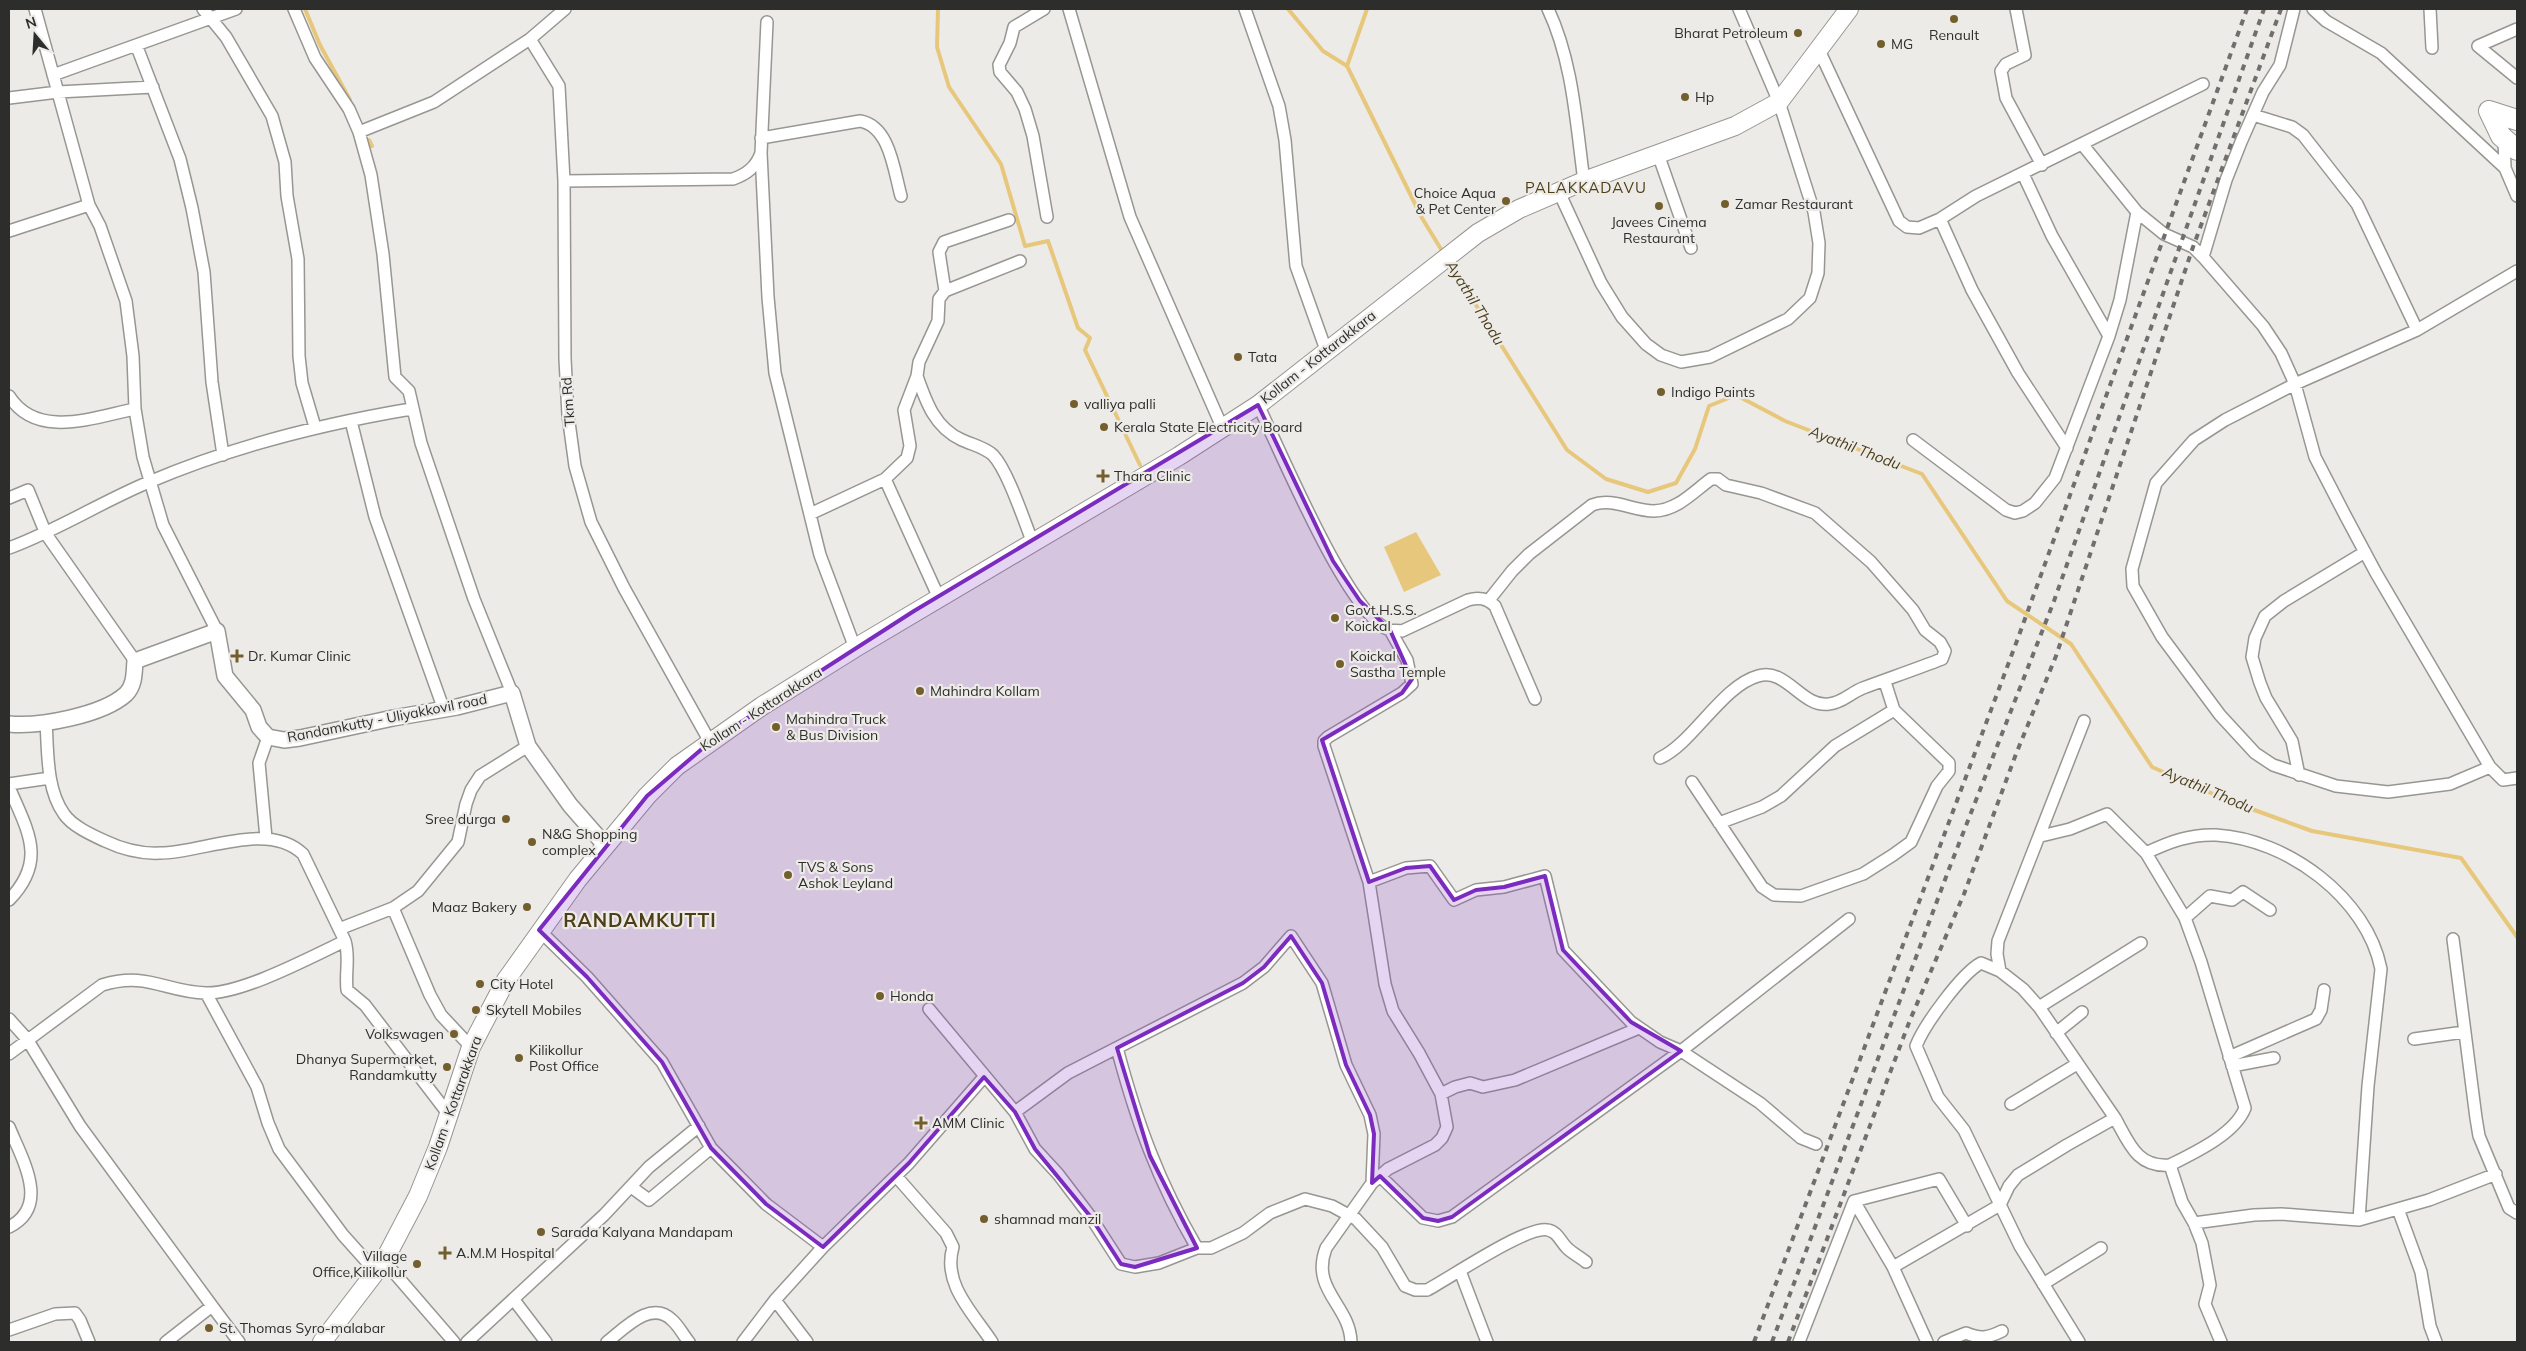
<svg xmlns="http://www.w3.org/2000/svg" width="2526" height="1351" viewBox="0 0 2526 1351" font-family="Mulish,sans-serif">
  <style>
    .water { fill: #e7c77b }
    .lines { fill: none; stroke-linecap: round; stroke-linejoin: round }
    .stream { stroke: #e7c77b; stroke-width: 4 }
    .street-casing { stroke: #989692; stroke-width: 14 }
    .secondary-casing { stroke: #989692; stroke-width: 18 }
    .primary-casing { stroke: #989692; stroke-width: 20 }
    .highway-casing { stroke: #989692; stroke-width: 22 }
    .street { stroke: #fff; stroke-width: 11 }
    .secondary { stroke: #fff; stroke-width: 15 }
    .primary { stroke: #fff; stroke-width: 18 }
    .highway { stroke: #fff; stroke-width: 20 }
    .rail { stroke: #706f6d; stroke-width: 4; stroke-dasharray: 6 6; stroke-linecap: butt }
    .marked { fill: #7b2cbf; fill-opacity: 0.2; stroke: #7b2cbf; stroke-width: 4; stroke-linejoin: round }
    .poi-dot { fill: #735f2e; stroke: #edebe7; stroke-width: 2 }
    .labels { text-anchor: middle; stroke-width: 4.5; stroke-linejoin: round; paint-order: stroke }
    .poi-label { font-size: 14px; fill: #2d2d2b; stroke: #edebe7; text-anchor: start }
    .street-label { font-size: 14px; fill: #2d2d2b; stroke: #edebe7 }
    .neighbourhood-label { font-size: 15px; letter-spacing: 1px; fill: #4e3e17; stroke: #edebe7 }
    .water-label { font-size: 15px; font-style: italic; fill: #4d3f1e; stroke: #edebe7 }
    .district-label { font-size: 19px; font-weight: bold; letter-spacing: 1px; fill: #4e3e17; stroke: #edebe7 }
  </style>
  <rect width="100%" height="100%" fill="#edebe7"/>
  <path class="water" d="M1416,532L1441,575L1404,592L1384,547Z"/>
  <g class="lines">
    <path class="stream" d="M305,9L320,45L350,100
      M938,9L937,47L949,87L1001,164L1025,246L1048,241L1078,328L1090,338L1085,350L1140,465
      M1288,9L1323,51L1347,66
      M1367,9L1347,66L1422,218L1444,254
      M369,140L372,146
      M1449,262L1567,450L1606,479L1648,492L1676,483L1695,449L1709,406L1736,395L1785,421L1922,474L2007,601L2071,644L2152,767L2227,800L2312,831L2461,858L2517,937"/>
    <defs>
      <path id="street" d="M35,9L89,205L100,226L126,301L133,356L135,409L143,457L163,525L217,631
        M203,9L226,37L272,116L285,162L287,196L298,259L299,356L302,383L315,427
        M294,9L315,58L349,109L359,132L371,175L383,254L395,377L409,391L421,443L474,599L512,693
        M1044,9L1014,27L1010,43L999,65L1000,72L1017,92L1025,109L1033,136L1047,217
        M1069,9L1130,217L1222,427
        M1245,9L1279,106L1285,140L1296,266L1326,350
        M1548,9C1573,62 1576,123 1584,181
        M2016,9L2025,55L2006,64L2001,71L2006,98L2042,165
        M2313,9L2326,21L2381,53L2505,168
        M2430,9L2432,48
        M2517,29L2478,46L2517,78
        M530,39L559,86L564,181L565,359L568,415L575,466L591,522L624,588L710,742
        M137,47L180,159L192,208L204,272L212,382L223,455
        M1818,48L1899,221L1907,227L1919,228L1940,219L1976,196L2203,84
        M53,75L236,9
        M9,98L58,92L153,87
        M2253,115L2292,127L2303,135L2357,204L2417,330
        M359,132L434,102L530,39L565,9
        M761,138L860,121C890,126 894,171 901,196
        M2504,138L2505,168L2517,196
        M2082,144L2137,212L2164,234L2193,247L2203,257L2263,326L2281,353L2295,384L2315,457L2345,515L2376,573L2490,767L2503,780L2517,778
        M761,153L768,297L775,373L820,555L855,648
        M1658,154L1691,248
        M2023,174L2052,236L2109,336
        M564,181L733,179C747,174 756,167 761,153L767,22
        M1559,192L1601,283L1622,317L1646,344L1661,355L1681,362L1710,357L1788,319L1810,298L1818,273L1819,243L1814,212L1779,102L1739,9
        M1940,219L1972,290L2018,373L2067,448
        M9,231L89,205
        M2203,257L2226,180L2241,142L2263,92L2280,65L2294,9
        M945,291L939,252L944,242L1009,220
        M917,376C926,402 935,428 962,440C973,445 984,447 993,455C1008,471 1024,521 1033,543
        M9,396C37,440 94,417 135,409
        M1258,405C1279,447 1349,618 1390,630C1394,631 1398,630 1402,631L1468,600C1479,597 1487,598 1495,606L1535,699
        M351,421L375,517L444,710
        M1913,440L2006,510L2015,513L2023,511L2035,503L2055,478L2109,336L2120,300L2137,212
        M885,479L939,598
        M9,498L28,490L46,534L135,661
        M810,514L885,479L907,458L910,446L904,410L917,376L919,362L938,321L939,299L945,291L1020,261
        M9,548C58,530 101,502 149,482C233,446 322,424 411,409
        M1489,600L1512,571L1529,554L1592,505C1612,497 1633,511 1654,511C1678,510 1693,492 1711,479H1718L1726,485L1761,493L1815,513L1871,562L1913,610L1925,630L1940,642L1945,651L1942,659C1916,669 1890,678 1863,688C1852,692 1842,703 1829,704C1802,708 1786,667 1758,676C1722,686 1693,743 1660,758
        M2084,721L1998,941L1997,954L2000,971L2023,989L2039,1007L2115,1118
        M46,722C48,751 46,789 64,814C72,826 92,835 105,841C122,849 141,854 160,853C202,853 268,820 303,854L345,941C350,957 345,972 347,990L365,1005L449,1115
        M2490,767L2450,784L2388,792L2336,786L2273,765L2255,753L2220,715L2162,637L2133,586L2132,569L2156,483L2194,440L2225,420L2295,384L2417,330L2517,271
        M2299,775L2292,741L2266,698L2260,683L2252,657L2255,638L2265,616L2284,601L2365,552
        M1692,782L1762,887L1774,895L1801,896L1863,874L1893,855L1911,842L1937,786L1949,771V763L1894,710L1885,682
        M9,784L50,778
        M9,787C27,830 48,860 9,900
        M1719,823L1762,807L1781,796L1835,746L1894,710
        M2041,836L2070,829L2107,814L2146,853C2169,842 2190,834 2216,835C2287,839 2367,898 2381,969L2368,1086L2359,1220
        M266,838L259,763L268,737
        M2146,853L2185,918L2201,962L2245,1108C2235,1134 2194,1153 2170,1165
        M1369,882L1406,868L1430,866L1454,900L1476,890L1504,887L1545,876L1563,950L1631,1022L1660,1042L1681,1051L1760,1103L1801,1138L1816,1144
        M393,908L430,995L441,1015L471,1047
        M2185,918L2210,896L2232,900L2243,892L2270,910
        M339,929L393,908L418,891L458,842L466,804L471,790L480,776L528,746
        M539,930L587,977L662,1062L711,1148L766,1204L823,1247
        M2453,939L2476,1118L2479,1136L2509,1208L2517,1213
        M2000,971L1981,963C1962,973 1924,1025 1916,1046L1938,1097L1964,1130L2020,1246L2079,1342
        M206,993L257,1087L268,1123L279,1149L343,1235L376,1272
        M2039,1007L2141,943
        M929,1009L1015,1112L1035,1149L1058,1174L1090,1216L1121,1264L1135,1267L1159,1263L1197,1248H1211L1243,1233L1270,1213L1305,1199L1332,1206L1356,1219L1382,1247L1405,1286L1415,1290H1427C1450,1278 1527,1225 1548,1230C1558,1232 1560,1241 1567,1248C1572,1253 1580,1257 1586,1262
        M9,1019L27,1039L80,1126L212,1306
        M2056,1033L2082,1012
        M2414,1039L2464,1032
        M1117,1048C1137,1123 1158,1181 1197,1248
        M9,1054L102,985C147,971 165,992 206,993C242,994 311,957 345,941
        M2229,1057L2316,1019L2321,1010L2324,990
        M2232,1066L2274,1058
        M1441,1094L1455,1087L1470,1083L1483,1087L1515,1080L1639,1028
        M2011,1104L2077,1064
        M1015,1112L1068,1073L1243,983L1264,967L1291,936L1322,983L1346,1065L1370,1115L1374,1134L1372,1183
        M9,1127C22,1159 51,1206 9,1227
        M896,1176L946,1233L953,1247C942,1284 973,1313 992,1342
        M1380,1176L1423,1218L1438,1221L1452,1217L1681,1051L1849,919
        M634,1189L649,1200L711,1148
        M1854,1201L1893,1267L1927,1342
        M1854,1201L1939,1179L1967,1226
        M2398,1209L2421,1272L2430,1326L2436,1342
        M2194,1223L2254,1215L2281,1214L2359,1220L2429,1200L2496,1174
        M384,1261L454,1342
        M1893,1267L2000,1205L2009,1186L2018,1175L2067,1145L2115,1118C2129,1143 2137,1168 2170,1165L2182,1202L2194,1223L2202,1243L2210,1285L2205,1304L2221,1342
        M1460,1271L1487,1342
        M2043,1284L2101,1248
        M514,1300L546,1342
        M775,1300L807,1342
        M9,1330L55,1314L75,1313L80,1320L89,1342
        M166,1342L212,1306L239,1342
        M467,1342L604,1215L649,1167L699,1126
        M607,1342C624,1329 651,1299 672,1320C679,1326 683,1335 689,1342
        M743,1342L775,1300L823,1247L909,1163L984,1077
        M1351,1342C1350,1305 1310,1290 1326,1248L1372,1183L1388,1169L1435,1145L1442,1138L1447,1127L1441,1094L1419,1053L1393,1011L1385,984L1369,882L1324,746V741L1328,737L1402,693L1412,684L1407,660L1390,630
        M1799,1342L1854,1201
        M1944,1342L1966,1333C1980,1339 1988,1338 2002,1331"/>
      <path id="secondary" d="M9,724C40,727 103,715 126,694C135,685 134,672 135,661L217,631L225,676L253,710L259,727L268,737L284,740L300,738L393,718L457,707L512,693L528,746L570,805L605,845"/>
      <path id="primary" d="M322,1342L384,1261L418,1196L438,1147L471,1047L506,980L578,879L647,796L677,766L762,706L855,648L1179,456L1258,405L1478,233L1519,209L1584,181L1735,126L1779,102L1849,9"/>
      <path id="highway" d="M2489,111L2501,136L2517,150
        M2489,111L2517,120"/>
    </defs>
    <use href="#street" class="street-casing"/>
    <use href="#secondary" class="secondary-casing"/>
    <use href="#primary" class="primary-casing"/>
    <use href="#highway" class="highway-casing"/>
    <use href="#street" class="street"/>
    <use href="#secondary" class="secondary"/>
    <use href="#primary" class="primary"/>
    <use href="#highway" class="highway"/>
    <path class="rail" d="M1754,1342L2018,638L2247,9
      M1772,1342L1949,869L2054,601L2264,9
      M1788,1342L1910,1020L1964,894L2016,754L2056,656L2193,247L2281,9"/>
  </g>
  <path class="marked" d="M1258,405L1333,561L1360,601L1390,630L1412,679L1402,693L1322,740L1369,882L1406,868L1430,866L1454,900L1476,890L1504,887L1545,876L1563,950L1631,1022L1681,1051L1452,1217L1438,1221L1423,1218L1380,1176L1372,1183L1374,1134L1370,1115L1346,1065L1322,983L1291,936L1264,967L1243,983L1117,1048L1150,1156L1197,1248L1135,1267L1121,1264L1090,1216L1035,1149L1015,1112L984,1077L909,1163L823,1247L766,1204L711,1148L662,1062L587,977L539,930L647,796L710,742L914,611Z"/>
  <g class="poi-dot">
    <circle cx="1954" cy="19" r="5"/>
    <circle cx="1798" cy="33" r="5"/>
    <circle cx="1881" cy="44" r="5"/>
    <circle cx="1685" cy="97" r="5"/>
    <circle cx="1506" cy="201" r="5"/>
    <circle cx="1725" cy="204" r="5"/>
    <circle cx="1659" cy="206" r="5"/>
    <circle cx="1238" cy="357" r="5"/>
    <circle cx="1661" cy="392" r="5"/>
    <circle cx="1074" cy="404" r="5"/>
    <circle cx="1104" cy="427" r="5"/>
    <path d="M1100.5 468.5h5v5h5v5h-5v5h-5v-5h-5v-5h5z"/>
    <circle cx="1335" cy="618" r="5"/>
    <path d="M234.5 648.5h5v5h5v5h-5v5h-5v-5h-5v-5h5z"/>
    <circle cx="1340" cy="664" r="5"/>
    <circle cx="920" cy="691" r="5"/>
    <circle cx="776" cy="727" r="5"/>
    <circle cx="506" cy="819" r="5"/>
    <circle cx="532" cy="842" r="5"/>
    <circle cx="788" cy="875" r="5"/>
    <circle cx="527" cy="907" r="5"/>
    <circle cx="480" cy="984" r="5"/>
    <circle cx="880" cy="996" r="5"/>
    <circle cx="476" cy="1010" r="5"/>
    <circle cx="454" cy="1034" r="5"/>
    <circle cx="519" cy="1058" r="5"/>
    <circle cx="447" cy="1067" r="5"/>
    <path d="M918.5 1115.5h5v5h5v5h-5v5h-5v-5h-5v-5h5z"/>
    <circle cx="984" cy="1219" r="5"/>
    <circle cx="541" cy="1232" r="5"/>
    <path d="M442.5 1245.5h5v5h5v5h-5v5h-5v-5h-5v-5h5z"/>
    <circle cx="417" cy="1264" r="5"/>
    <circle cx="209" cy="1328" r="5"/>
  </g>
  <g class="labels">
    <g class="poi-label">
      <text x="1788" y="38" text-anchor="end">Bharat Petroleum</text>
      <text x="1954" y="40" text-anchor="middle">Renault</text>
      <text x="1891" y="49">MG</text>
      <text x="1695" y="102">Hp</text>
      <text x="1496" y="198" text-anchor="end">Choice Aqua<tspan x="1496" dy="16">&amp; Pet Center</tspan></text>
      <text x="1735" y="209">Zamar Restaurant</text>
      <text x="1659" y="227" text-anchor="middle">Javees Cinema<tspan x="1659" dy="16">Restaurant</tspan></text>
      <text x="1248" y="362">Tata</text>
      <text x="1671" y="397">Indigo Paints</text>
      <text x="1084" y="409">valliya palli</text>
      <text x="1114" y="432">Kerala State Electricity Board</text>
      <text x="1114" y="481">Thara Clinic</text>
      <text x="1345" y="615">Govt.H.S.S.<tspan x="1345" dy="16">Koickal</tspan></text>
      <text x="248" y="661">Dr. Kumar Clinic</text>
      <text x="1350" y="661">Koickal<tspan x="1350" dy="16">Sastha Temple</tspan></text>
      <text x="930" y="696">Mahindra Kollam</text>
      <text x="786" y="724">Mahindra Truck<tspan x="786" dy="16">&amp; Bus Division</tspan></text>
      <text x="496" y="824" text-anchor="end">Sree durga</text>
      <text x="542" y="839">N&amp;G Shopping<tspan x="542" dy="16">complex</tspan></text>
      <text x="798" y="872">TVS &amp; Sons<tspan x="798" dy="16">Ashok Leyland</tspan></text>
      <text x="517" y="912" text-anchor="end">Maaz Bakery</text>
      <text x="490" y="989">City Hotel</text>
      <text x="890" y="1001">Honda</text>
      <text x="486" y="1015">Skytell Mobiles</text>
      <text x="444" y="1039" text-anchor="end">Volkswagen</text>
      <text x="529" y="1055">Kilikollur<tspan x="529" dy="16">Post Office</tspan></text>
      <text x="437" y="1064" text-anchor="end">Dhanya Supermarket,<tspan x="437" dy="16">Randamkutty</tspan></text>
      <text x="932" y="1128">AMM Clinic</text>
      <text x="994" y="1224">shamnad manzil</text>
      <text x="551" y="1237">Sarada Kalyana Mandapam</text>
      <text x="456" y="1258">A.M.M Hospital</text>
      <text x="407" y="1261" text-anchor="end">Village<tspan x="407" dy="16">Office,Kilikollur</tspan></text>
      <text x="219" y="1333">St. Thomas Syro-malabar</text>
    </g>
    <g class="street-label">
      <text transform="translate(1318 357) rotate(-38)" y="5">Kollam - Kottarakkara</text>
      <text transform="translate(568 402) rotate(-94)" y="5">Tkm Rd</text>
      <text transform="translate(761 709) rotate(-33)" y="5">Kollam - Kottarakkara</text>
      <text transform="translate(387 718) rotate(-11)" y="5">Randamkutty - Uliyakkovil road</text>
      <text transform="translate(453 1103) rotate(-70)" y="5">Kollam - Kottarakkara</text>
    </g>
    <g class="neighbourhood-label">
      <text x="1586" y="193">PALAKKADAVU</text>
    </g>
    <g class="water-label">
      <text transform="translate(1475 303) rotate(58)" y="5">Ayathil Thodu</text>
      <text transform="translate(1855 448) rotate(21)" y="5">Ayathil Thodu</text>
      <text transform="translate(2208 790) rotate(23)" y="5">Ayathil Thodu</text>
    </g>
    <g class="district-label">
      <text x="640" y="927">RANDAMKUTTI</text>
    </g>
  </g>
  <rect width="2526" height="1351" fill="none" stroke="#2d2d2b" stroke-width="20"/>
  <g transform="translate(35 35) rotate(342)" stroke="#edebe7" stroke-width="4" paint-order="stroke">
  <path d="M0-4L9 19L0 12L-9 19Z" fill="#2d2d2b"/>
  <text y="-8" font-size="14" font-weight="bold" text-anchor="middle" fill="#2d2d2b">N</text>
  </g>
</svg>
